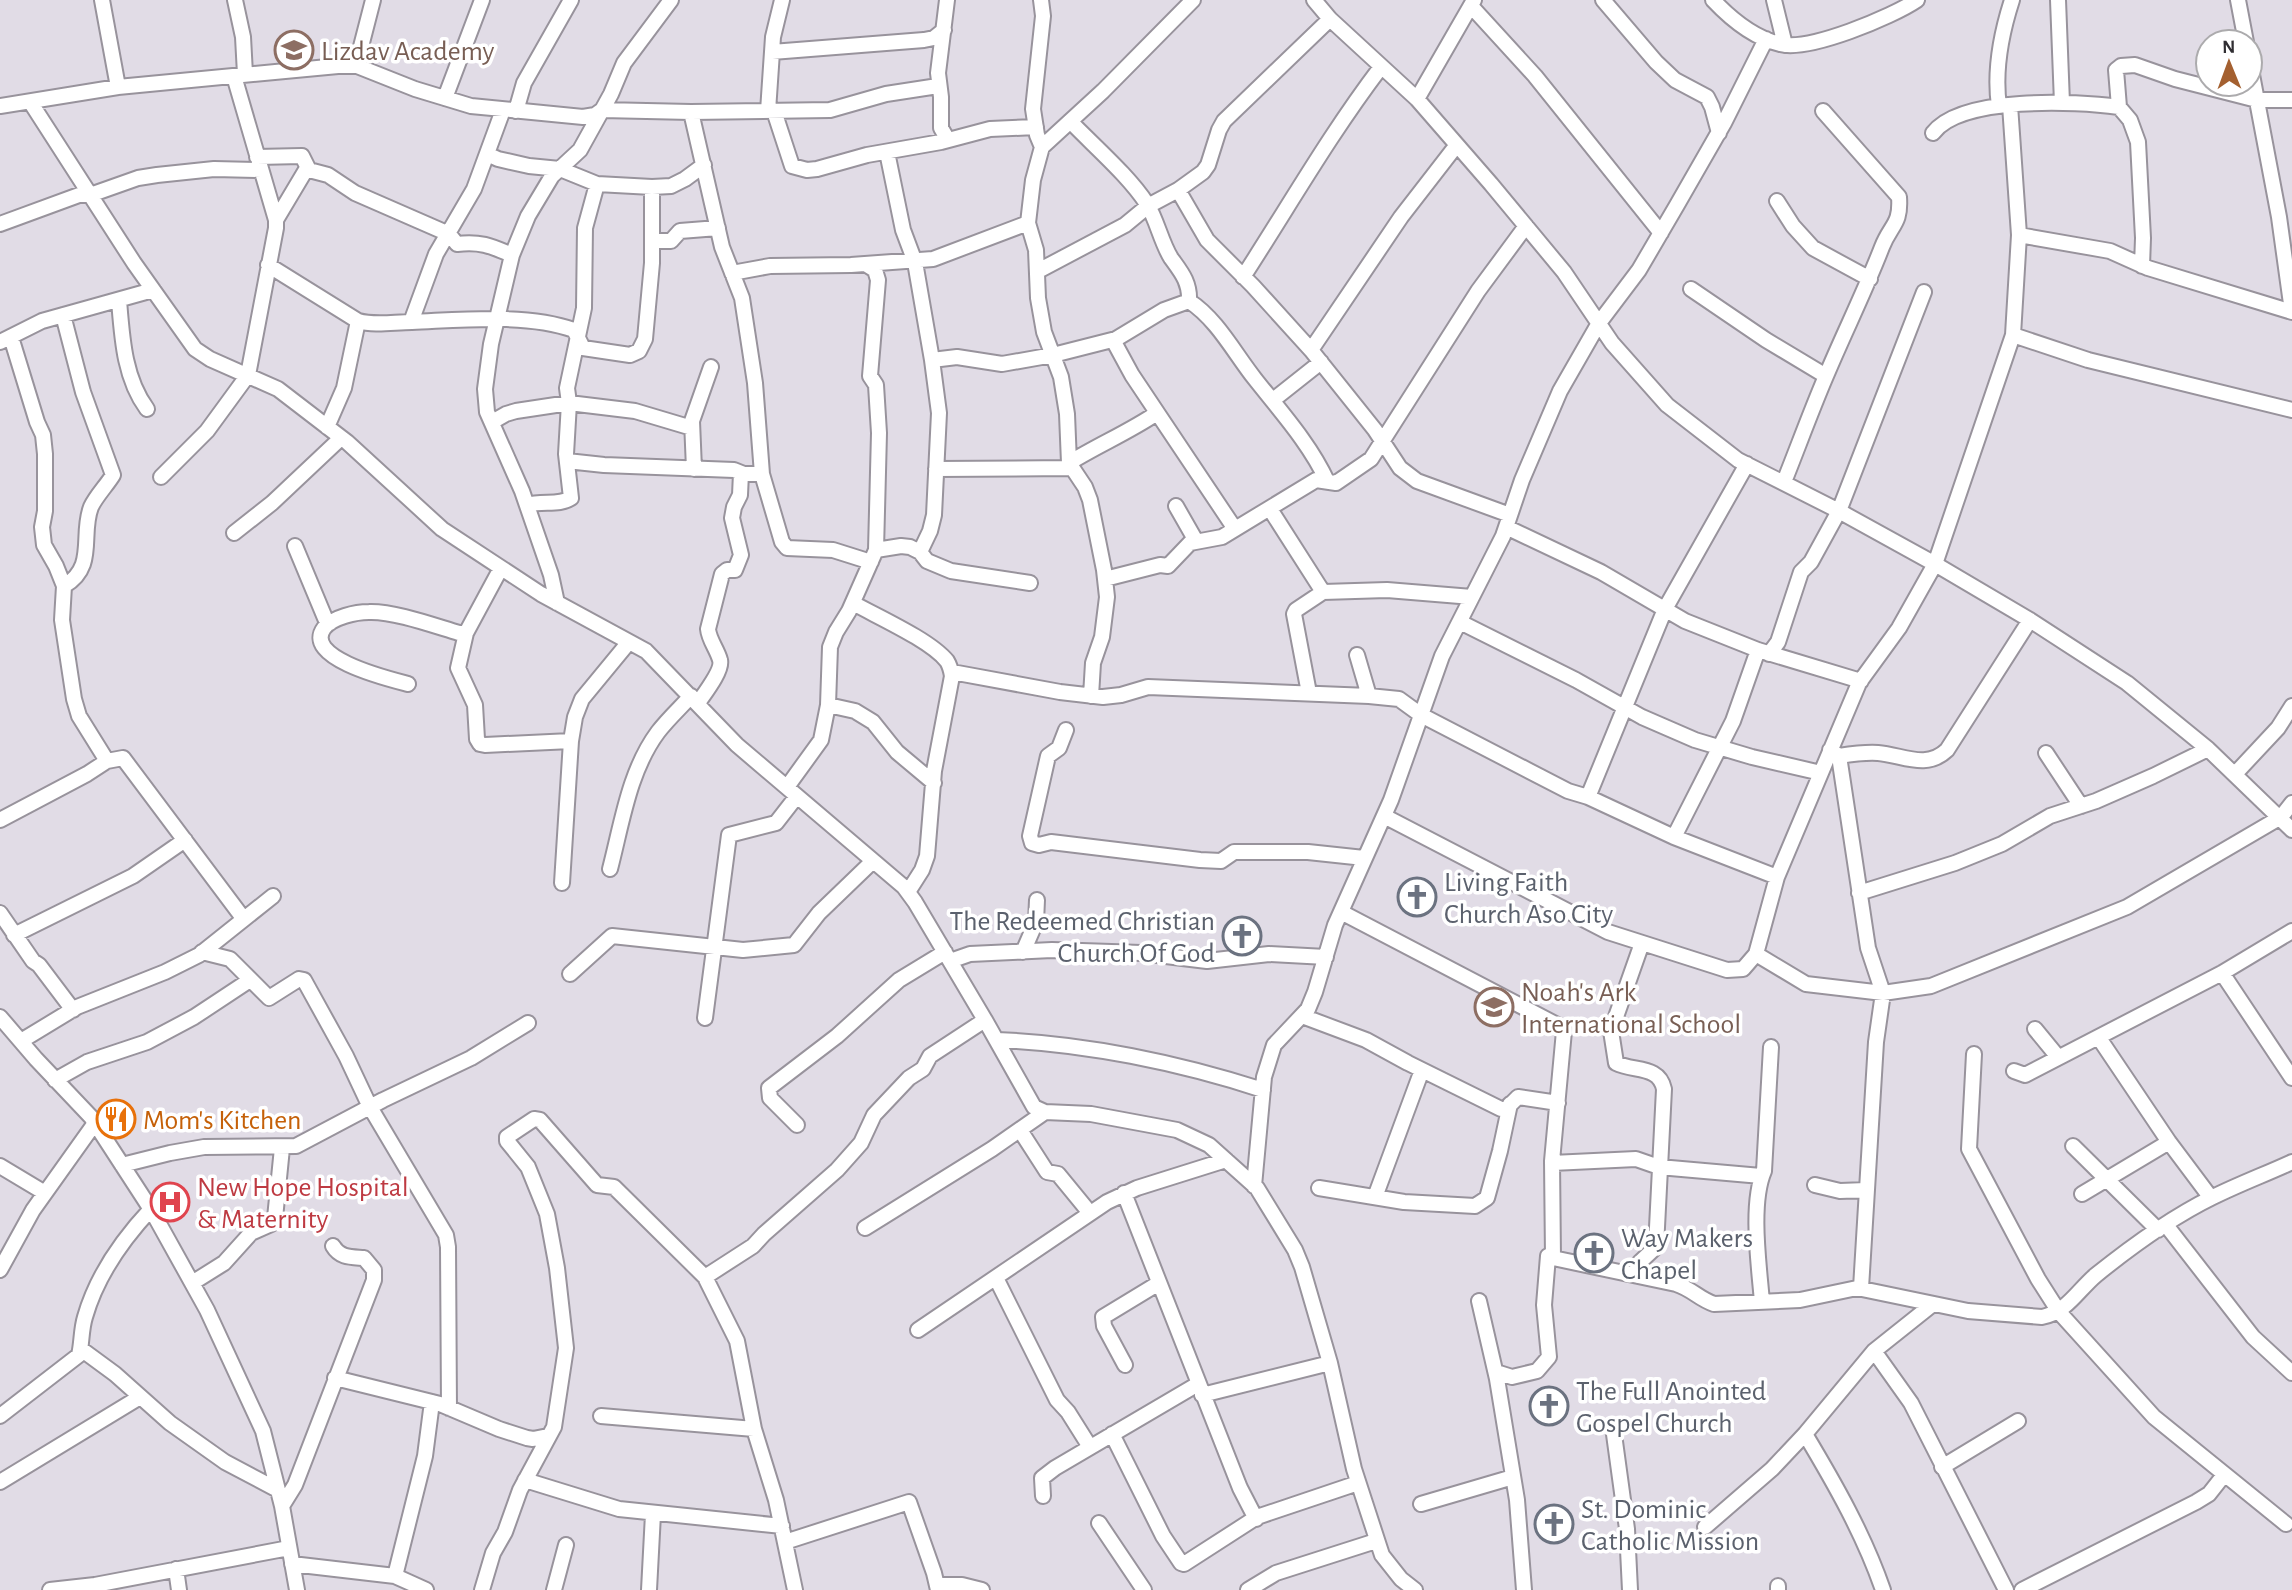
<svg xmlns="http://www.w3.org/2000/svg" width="2292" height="1590" viewBox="0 0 2292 1590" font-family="'Alegreya Sans',sans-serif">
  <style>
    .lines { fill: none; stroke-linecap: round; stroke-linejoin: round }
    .minor-casing { stroke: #98939c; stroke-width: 18 }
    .minor { stroke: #fff; stroke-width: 14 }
    .labels { text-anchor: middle; stroke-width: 7; stroke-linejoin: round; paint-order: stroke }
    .education-label { font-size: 28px; fill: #785e54; stroke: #fff; text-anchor: start }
    .worship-label { font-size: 28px; fill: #5b616d; stroke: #fff; text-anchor: start }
    .food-label { font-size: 28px; fill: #c56008; stroke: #fff; text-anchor: start }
    .health-label { font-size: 28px; fill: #be3a42; stroke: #fff; text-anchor: start }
  </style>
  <rect width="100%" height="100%" fill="#e1dce6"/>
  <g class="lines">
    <defs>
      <path id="minor" d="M102,0L118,87
        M235,0L243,37L245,74
        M947,0L938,73L941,97V128L948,140
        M1041,0L1043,16L1033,109L1037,135L1042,147L1033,180L1028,223L1036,250L1038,298L1044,332L1061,377L1067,414L1069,463L1085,487L1090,500L1104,570L1107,597L1102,637L1093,663L1091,696
        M1314,0L1330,19L1417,99L1491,184L1564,272L1612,343L1667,405L1738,460L1839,511L1935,564L2030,620L2127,683L2208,749L2292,830
        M1603,0L1656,62L1675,80L1707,97L1712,107L1719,133
        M1713,0C1730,18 1754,38 1780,44C1808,52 1892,17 1917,0
        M1774,0L1785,45
        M2058,0L2062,103
        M2238,0L2246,42
        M1471,6L1535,76L1661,233
        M772,52L924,40L934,38L944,30
        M2250,64L2279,217L2292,311
        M356,66L373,0
        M445,98L482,0
        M1417,99L1474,0
        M31,103L134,263L195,349L210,359L278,389L347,442L442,529L541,594L646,651L737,745L904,887L915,902L985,1020L1034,1107L1045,1112L1091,1114L1177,1130L1209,1145L1257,1188L1295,1250L1302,1267L1330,1363L1354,1469L1382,1555L1401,1579L1415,1590
        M0,106L118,87L338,66H357L415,89L471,106L583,117L595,115L602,110L691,112L830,110L886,94L938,86
        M1999,106C1994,71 2001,34 2012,0
        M2119,107L2116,70L2121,66L2135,65L2175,79L2257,100H2292
        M516,111L524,83L571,0
        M768,111L773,37L782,0
        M774,111L792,166L807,170L817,169L867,155L941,142L990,129L1036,127
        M691,112L722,247L742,298L755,383L762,474L782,542L787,548L833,550L871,562
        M1070,121C1094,146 1129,176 1147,204C1157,220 1161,242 1171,258C1181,272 1190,282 1189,301
        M1933,133C1961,96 2075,101 2119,107L2130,120L2138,142L2143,238L2142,266
        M1042,147L1103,91L1193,0
        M887,152L903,230L915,262L932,360L939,413L934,515L930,531L920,552
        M487,154L498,159L529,166L560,169L597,184L652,187L671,186L685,179L704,165
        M257,157L302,156L309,170L328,175L355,193L449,234L457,244C480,241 491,246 512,255
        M1178,190L1207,240L1253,286L1311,350L1375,430L1400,468L1417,481L1510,515
        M1777,201L1793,226L1813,248L1870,279
        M276,220L307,168
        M0,224L79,195H90L138,178L157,175L214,169L261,170
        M2019,235L2110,251L2148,268L2292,312
        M652,241H671L680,231L718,228
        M268,265L358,321C375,326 394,322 412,322C461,320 527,313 574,330L583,348L630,355L639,351L645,339L652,263V187
        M1038,271L1125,225L1148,206L1178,190L1203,172L1208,165L1219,130L1224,121L1330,19
        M732,273L770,266L851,265L933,259L1028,223
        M1243,277C1289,206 1330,134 1381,67
        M1691,289L1766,340L1826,376
        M119,300C122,337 124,378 147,409
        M63,315L83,392L113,475C107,485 96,496 91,507C80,535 97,567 64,586
        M411,322L436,254L474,189L503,110
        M2013,335L2088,360L2292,410
        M11,337L37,422L43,435L45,454V511L42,527L44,545L56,566L64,586L62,620L74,699L79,716L107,761
        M1113,340L1132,375L1235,529
        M0,342L42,321L153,290
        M1311,350L1401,217L1456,146
        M932,360L957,357L1002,364L1053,355L1116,339L1164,310L1189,301C1217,319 1235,354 1255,379C1281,412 1310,444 1327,481
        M1273,400L1321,362
        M492,422L506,414L516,411L569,403L635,411L692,428
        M327,427L344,388L358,321
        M567,461L604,465L734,470L744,474H762
        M1069,463C1098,445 1129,432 1157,413
        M694,469L692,421L711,367
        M936,469L1070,468
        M161,477L207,431L248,375L276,228V220L234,76
        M1784,482C1798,447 1811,411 1826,376C1844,333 1865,291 1882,247C1891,224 1901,225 1899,197L1823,111
        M527,505C542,500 559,506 571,498L566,454L569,403L567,388L584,308L585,228L597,184
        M1176,506L1196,541
        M1270,509L1323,592L1387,590L1472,597
        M1506,527L1601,572L1685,621L1758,650L1861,681
        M234,533L272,503L341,438
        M295,546L325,618L330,623
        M876,550L901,546L910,547L920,552L927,561L951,571L1030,583
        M501,568L466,633L458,668L475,705L477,739L480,744L485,745L571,741
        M1105,579L1160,565L1168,566L1190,543L1222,537L1316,480L1336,483L1371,459L1478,291L1526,226
        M557,603L551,575L522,491L487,412L485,389L491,344L512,255L528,216L552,176L580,150L611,94L624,63L671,0
        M853,603C878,617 930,640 947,661C950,666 951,670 952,676L934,771L927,856L922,870L908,892
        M1460,622L1576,680L1642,717L1695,740L1752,757L1821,773
        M1769,654L1778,642L1801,572L1811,562L1839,511L1924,292
        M1357,655L1369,696
        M952,672L1060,692L1103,697L1121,695L1148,687L1369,696L1399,699L1421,715L1568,791L1588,797L1674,837L1777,877
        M408,684C389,679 302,658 324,628C333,617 356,612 369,612C394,611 435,626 459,633H466
        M1309,693L1294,614L1296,610L1323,592
        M698,703C704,694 723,670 720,660C717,649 709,640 708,629L722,574L727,570H735L741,555L732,518L734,507L740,495L741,473
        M828,705L855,711L873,722L897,752L934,783
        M1066,730L1059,748L1048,756L1030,836L1032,843L1039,845L1051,842L1200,860L1221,861L1234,852H1308L1364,858
        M1830,750L1839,756L1868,948L1883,993L1876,1042L1861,1288
        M2046,753L2081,806
        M1839,756C1852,754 1865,752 1878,753C1903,755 1926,770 1947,750L2030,620
        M2235,774L2278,728L2292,706
        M787,787L821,740L828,705L830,647L836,632L849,611L876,550L879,433L876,385L870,376L878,280L875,270L867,265
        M1588,797L1665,609L1747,464
        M1384,816L1608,932L1727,970L1743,969L1756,954L1777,877L1859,683L1899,628L1935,564L2013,335L2019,235L2010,105
        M0,820L87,774L107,761L123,758L243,918
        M1674,837L1733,721L1758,650
        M610,869C622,823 629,771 658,732C668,719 680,708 691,696
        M562,883L571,741L575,717L582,699L629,642
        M1859,893L1955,863L2002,844L2050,816L2096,801L2153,776L2208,749
        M1341,912L1561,1027L1564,1031L1552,1161L1553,1258L1676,1284C1692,1289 1699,1299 1714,1304L1800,1300L1857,1288L1968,1311L2042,1317C2067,1312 2078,1290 2096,1275C2132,1246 2172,1217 2213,1197C2239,1184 2266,1174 2292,1162
        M0,913L33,961L39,965L73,1010
        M14,935L133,876L185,840
        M202,952L230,959L269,998L299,979L304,980L346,1056L370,1107L446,1235L448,1247L449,1408
        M1023,952L1036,922L1037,900
        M1756,954L1806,984L1883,993L1931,986L2127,907L2281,817L2292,803
        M950,961L970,954L1052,950L1141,953L1207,961L1269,954L1326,957
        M2222,973L2292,1078
        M570,974L612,936L743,950L794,945L819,913L873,861
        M1302,1016L1366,1040L1408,1063L1501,1109H1506L1518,1097L1558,1103
        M0,1017L36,1059L91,1117L152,1211L207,1310L263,1431L282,1506L297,1590
        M705,1018L729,835L776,823L797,796
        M2035,1029L2058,1057
        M2099,1038L2169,1142L2211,1198
        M997,1040C1084,1043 1180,1063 1263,1090
        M21,1041L77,1007L165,972L199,955L273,896
        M1974,1054L1969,1149L2038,1279L2059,1312L2154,1417L2286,1524
        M2014,1071L2025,1075L2222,973L2292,931
        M55,1080L87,1062L147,1042L194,1017L250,980
        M797,1125L770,1098L769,1088L837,1036L899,980L945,952
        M1020,1130L1047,1172L1058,1174L1090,1213
        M2073,1146L2158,1230
        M1552,1163L1636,1159L1659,1167L1761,1176
        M122,1165L170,1153L204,1147L296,1146L383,1100L471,1058L528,1023
        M0,1166L45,1193
        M1815,1185L1840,1191L1866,1190
        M1254,1186L1264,1077L1274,1045L1308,1009L1315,992L1335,925L1391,800L1442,656L1503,536L1522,480L1560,391L1599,323L1639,270L1677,205L1724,123L1766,39
        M1319,1188L1404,1202L1475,1206L1487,1198L1500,1151L1510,1104
        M1124,1193L1240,1488L1256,1519
        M2082,1194L2169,1142
        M1375,1197L1422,1070
        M2166,1225L2253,1337L2292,1373
        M865,1228L992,1149L1045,1112
        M0,1270L33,1210L95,1123
        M1634,1275L1640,1262L1656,1247L1664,1089C1659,1065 1634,1072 1616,1063L1611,1031L1642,943
        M705,1277L753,1246L764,1234L837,1170L861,1143L874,1115L909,1078L923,1069L930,1056L985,1020
        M996,1278L1057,1400L1068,1412L1090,1447
        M192,1283L224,1263L251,1233L271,1224L275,1218L282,1148
        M1479,1301L1497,1379L1517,1500L1524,1590
        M1762,1302C1759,1265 1750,1204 1764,1171L1771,1047
        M918,1330L1107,1202L1137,1188L1226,1160
        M81,1349L115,1374L170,1423L225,1462L278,1490
        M1874,1351L1911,1403L2006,1590
        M1125,1365L1104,1326L1103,1317L1159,1283
        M1496,1372L1512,1377L1537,1371L1549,1357L1544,1305L1548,1256L1552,1254
        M335,1378L440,1404L499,1429L527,1438L533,1439L548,1436
        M1202,1395L1330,1363
        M0,1416L79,1355C82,1343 81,1330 85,1317C97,1275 122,1240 151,1209
        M601,1416L754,1429
        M1613,1427L1627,1529L1630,1590
        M1112,1434L1163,1536L1181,1563L1184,1564L1257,1517L1358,1483
        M1805,1434C1835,1484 1864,1535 1883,1590
        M1942,1467L2018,1421
        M525,1480L619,1509L782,1526
        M0,1482L140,1397
        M1043,1496L1042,1478L1055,1468L1198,1384
        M1421,1504L1513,1477
        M282,1506L295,1485L374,1280V1270L364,1258C351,1257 340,1258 333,1246
        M1099,1523L1144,1590
        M1705,1527L1772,1469L1805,1434L1874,1351L1933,1304
        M785,1542L909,1502L934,1573L938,1590
        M292,1564L395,1576L426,1590
        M176,1569L179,1590
        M395,1576L425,1456L432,1402
        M938,1585H962L982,1590
        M1778,1586V1590
        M50,1590L95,1585L289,1548
        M482,1590L493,1553L505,1532L520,1490L554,1427L566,1348L557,1268L547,1214L528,1167L507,1141V1137L534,1119L540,1120L597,1185L614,1187L705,1277L737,1341L754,1429L776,1500L795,1590
        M554,1590L566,1545
        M649,1590L653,1514
        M1248,1590L1276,1573L1376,1541
        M2022,1590L2196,1502L2209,1494L2224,1475"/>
    </defs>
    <use href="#minor" class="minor-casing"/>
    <use href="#minor" class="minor"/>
  </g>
  <defs>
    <symbol id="school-ring" viewBox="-11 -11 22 22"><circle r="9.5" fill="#fff" stroke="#8d6e63" stroke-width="1.5"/><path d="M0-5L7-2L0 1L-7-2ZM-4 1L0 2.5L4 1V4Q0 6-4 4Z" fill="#8d6e63"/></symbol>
    <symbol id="church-ring" viewBox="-11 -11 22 22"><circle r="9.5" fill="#fff" stroke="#6b7280" stroke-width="1.5"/><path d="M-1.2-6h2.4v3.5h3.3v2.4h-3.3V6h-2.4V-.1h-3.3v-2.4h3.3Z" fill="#6b7280"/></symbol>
    <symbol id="restaurant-ring" viewBox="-11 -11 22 22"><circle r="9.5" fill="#fff" stroke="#e8710a" stroke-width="1.5"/><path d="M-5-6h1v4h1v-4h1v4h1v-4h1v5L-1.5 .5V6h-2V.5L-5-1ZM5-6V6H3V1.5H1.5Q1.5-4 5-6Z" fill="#e8710a"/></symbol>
    <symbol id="hospital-ring" viewBox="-11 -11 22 22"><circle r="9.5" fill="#fff" stroke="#e0444e" stroke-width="1.5"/><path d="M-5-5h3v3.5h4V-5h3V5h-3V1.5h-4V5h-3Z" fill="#e0444e"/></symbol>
  </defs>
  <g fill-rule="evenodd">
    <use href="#school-ring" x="272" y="28" width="44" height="44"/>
    <use href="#church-ring" x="1395" y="875" width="44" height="44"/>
    <use href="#church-ring" x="1220" y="914" width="44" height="44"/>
    <use href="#school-ring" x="1472" y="985" width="44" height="44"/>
    <use href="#restaurant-ring" x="94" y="1097" width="44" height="44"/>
    <use href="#hospital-ring" x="148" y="1180" width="44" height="44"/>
    <use href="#church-ring" x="1572" y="1231" width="44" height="44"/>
    <use href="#church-ring" x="1527" y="1384" width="44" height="44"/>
    <use href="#church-ring" x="1532" y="1502" width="44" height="44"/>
  </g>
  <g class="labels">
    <g class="education-label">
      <text x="321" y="60">Lizdav Academy</text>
      <text x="1521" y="1001">Noah's Ark<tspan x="1521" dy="32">International School</tspan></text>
    </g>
    <g class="worship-label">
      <text x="1444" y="891">Living Faith<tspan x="1444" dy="32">Church Aso City</tspan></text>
      <text x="1215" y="930" text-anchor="end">The Redeemed Christian<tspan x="1215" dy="32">Church Of God</tspan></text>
      <text x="1621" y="1247">Way Makers<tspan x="1621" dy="32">Chapel</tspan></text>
      <text x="1576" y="1400">The Full Anointed<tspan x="1576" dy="32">Gospel Church</tspan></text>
      <text x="1581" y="1518">St. Dominic<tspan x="1581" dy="32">Catholic Mission</tspan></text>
    </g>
    <g class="food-label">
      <text x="143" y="1129">Mom's Kitchen</text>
    </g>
    <g class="health-label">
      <text x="197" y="1196">New Hope Hospital<tspan x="197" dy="32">&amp; Maternity</tspan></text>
    </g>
  </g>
  <g transform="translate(2229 63) rotate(359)"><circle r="33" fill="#ffffff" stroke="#acabad" stroke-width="2"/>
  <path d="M0-5L12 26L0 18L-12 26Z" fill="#a46030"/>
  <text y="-10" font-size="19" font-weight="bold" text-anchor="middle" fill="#302e32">N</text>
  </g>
</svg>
